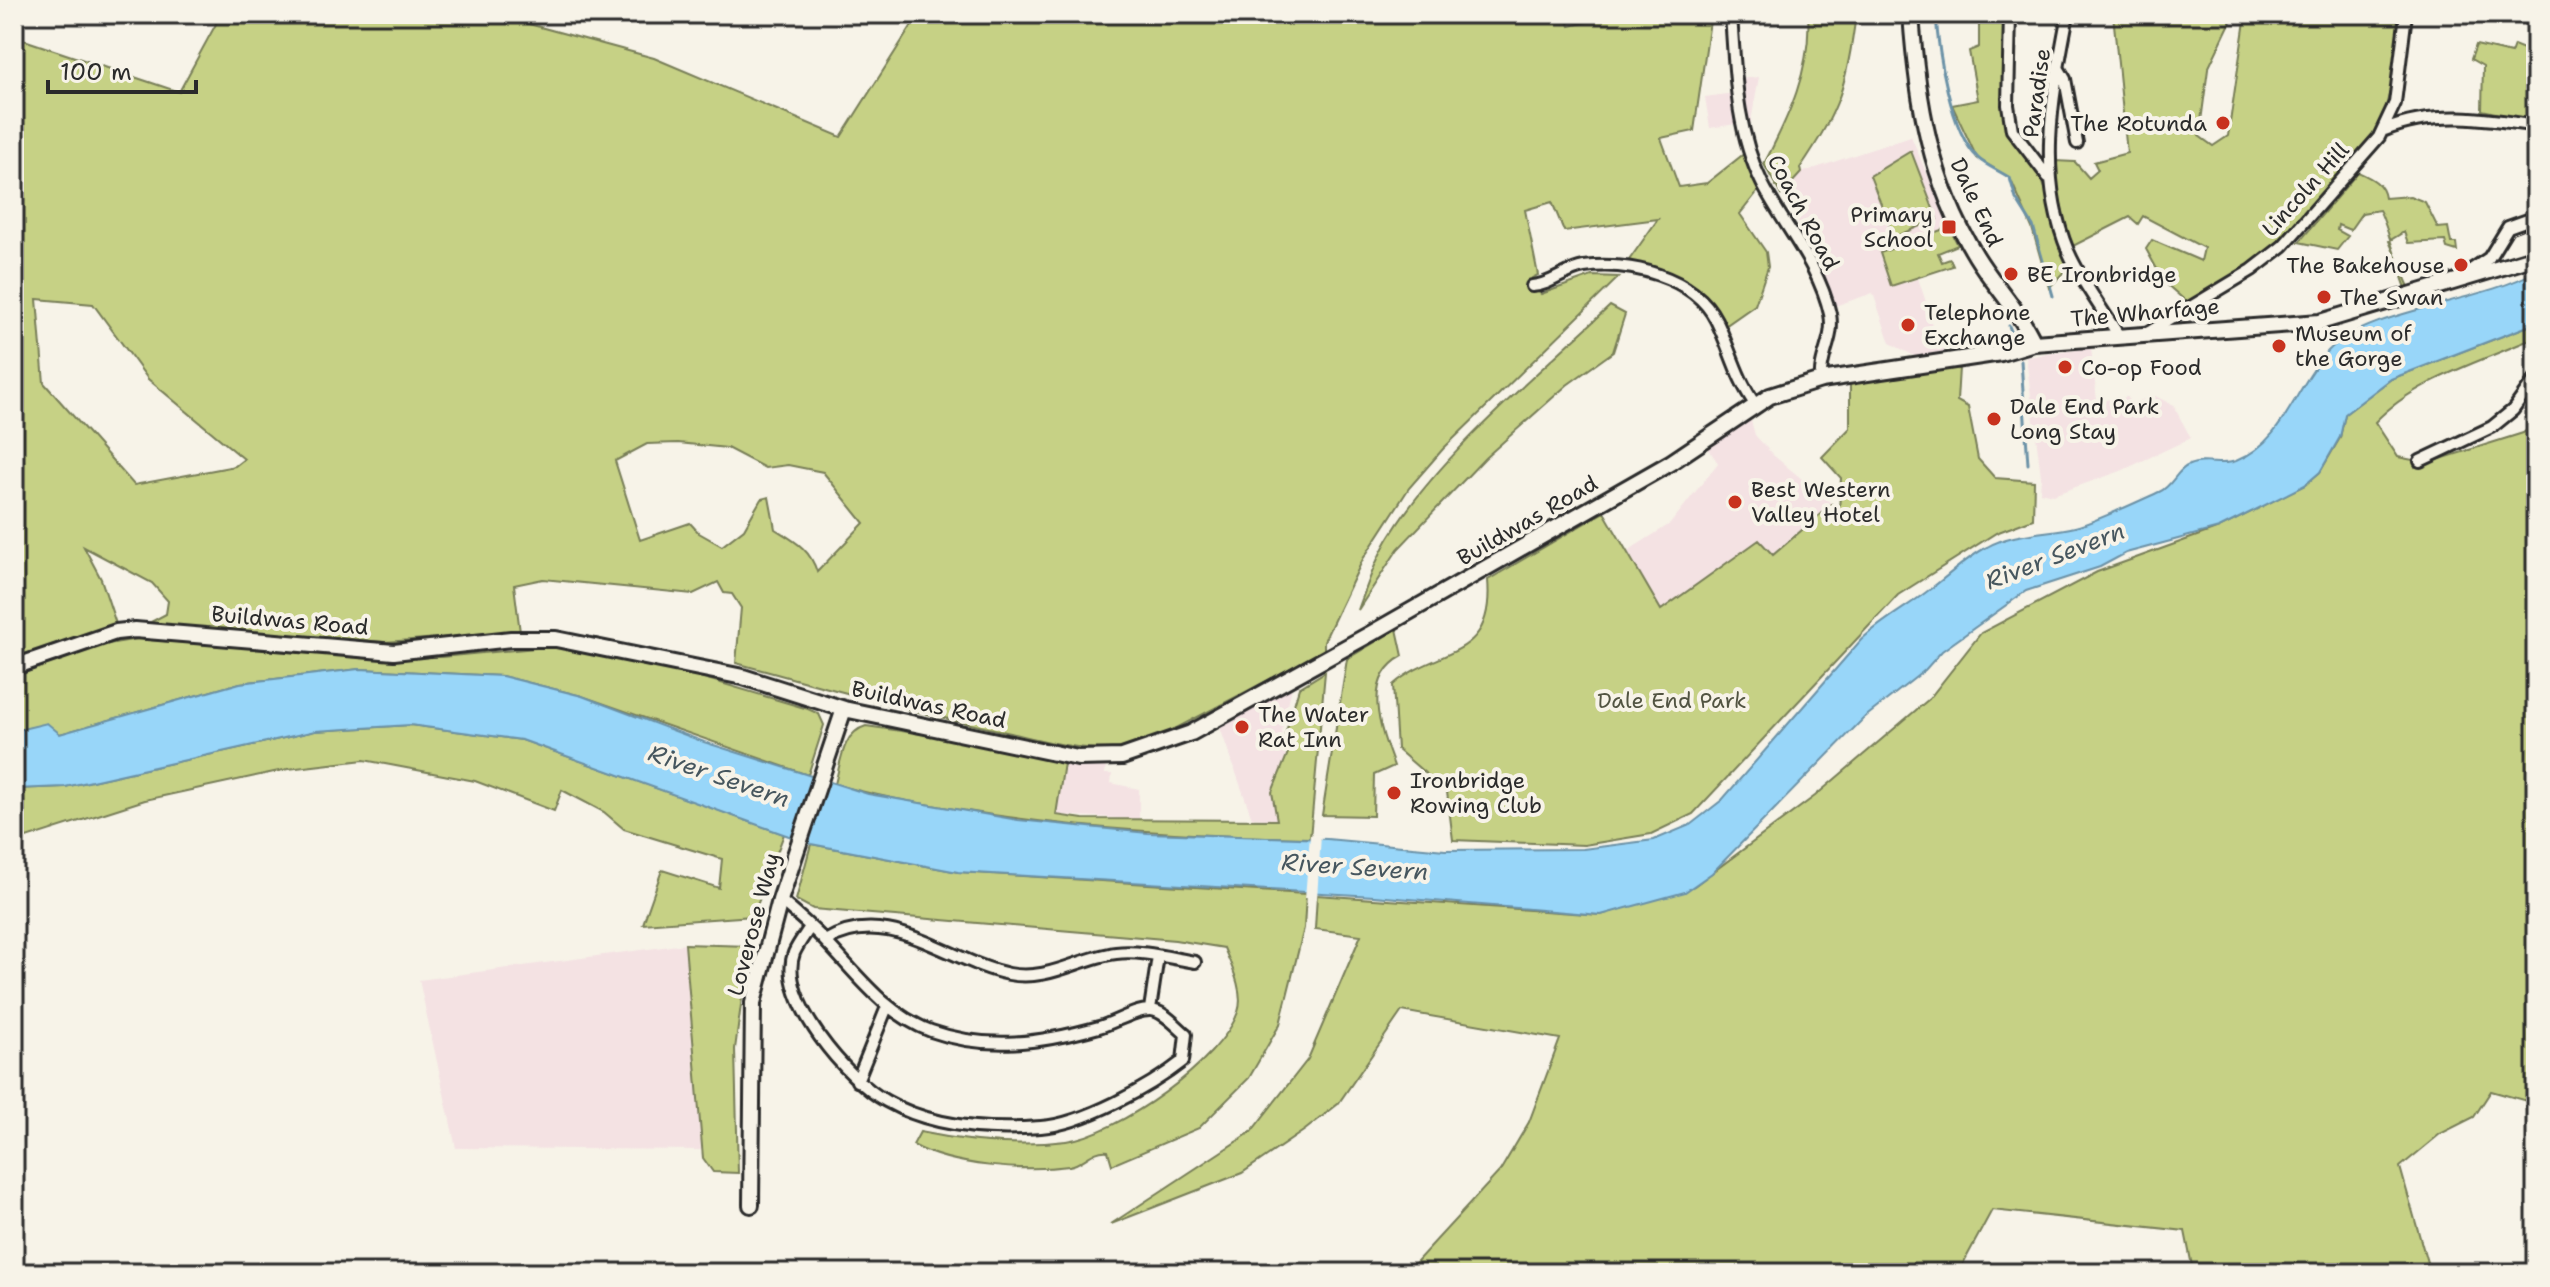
<svg xmlns="http://www.w3.org/2000/svg" width="2550" height="1287" viewBox="0 0 2550 1287" font-family="'Shantell Sans',sans-serif">
  <style>
    .built { fill: #f4e2e3 }
    .green { fill: #c6d185; stroke: #787e58; stroke-width: 2; fill-rule: evenodd }
    .water { fill: #98d6f9; stroke: #6c92a7; stroke-width: 2 }
    .pier { fill: #f7f3e8 }
    .lines { fill: none; stroke-linecap: round; stroke-linejoin: round }
    .stream { stroke: #6c92a7; stroke-width: 3 }
    .street-casing { stroke: #2b2b2b; stroke-width: 16 }
    .secondary-casing { stroke: #2b2b2b; stroke-width: 20 }
    .street { stroke: #f7f3e8; stroke-width: 10 }
    .secondary { stroke: #f7f3e8; stroke-width: 14 }
    .poi-dot { fill: #c8321e; stroke: #f7f3e8; stroke-width: 3 }
    .labels { text-anchor: middle; stroke-width: 8; stroke-linejoin: round; paint-order: stroke }
    .street-label { font-size: 22px; fill: #2b2b2b; stroke: #f7f3e8 }
    .poi-label { font-size: 22px; fill: #2b2b2b; stroke: #f7f3e8; text-anchor: start }
    .park-label { font-size: 22px; fill: #525442; stroke: #f7f3e8 }
    .water-label { font-size: 24px; font-style: italic; fill: #46565e; stroke: #f7f3e8 }
  </style>
  <rect width="100%" height="100%" fill="#f7f3e8"/>
  <filter id="ink" filterUnits="userSpaceOnUse"><feTurbulence type="fractalNoise" baseFrequency=".0125" numOctaves="2"/><feDisplacementMap in="SourceGraphic" scale="16" xChannelSelector="R" yChannelSelector="G"/><feConvolveMatrix kernelMatrix="1 2 1 2 8 2 1 2 1" color-interpolation-filters="sRGB"/></filter>
  <g filter="url(#ink)">
    <path class="built" d="M1759,77L1750,127L1736,124L1710,128L1705,97L1741,92L1739,79Z
      M1911,136L1949,227L1880,253L1906,283L1918,278L1928,308L1925,310L1946,354L1918,358L1890,343L1873,293L1832,307L1794,212L1781,195L1801,173Z
      M2091,348L2097,401L2128,397L2129,404L2155,396L2173,405L2191,438L2121,471L2053,495L2040,492L2041,476L2026,357Z
      M1750,417L1755,435L1773,455L1832,504L1773,555L1759,540L1661,610L1626,552L1670,524L1718,463L1706,445Z
      M1292,687L1282,731L1286,758L1272,792L1278,820L1252,818L1219,725Z
      M1064,763L1106,765L1105,774H1112L1111,783L1139,789V819L1055,815Z
      M685,944L703,1150L456,1148L419,980Z"/>
    <path class="green" d="M213,14H492L654,58L841,137L919,14H1566L1570,26L1608,17V14H1711L1694,131L1661,138L1679,187L1707,183L1745,153L1758,191L1740,214L1766,252L1768,267L1755,305L1725,326C1706,296 1664,265 1627,263L1658,219L1564,231L1552,202L1525,210L1538,275L1532,278V286L1541,294L1592,276L1619,277L1443,449L1409,488L1363,559L1324,641V651L1146,744C1096,757 1051,742 1002,731C912,712 824,687 736,663L741,608L732,594L724,593L718,582L693,594L543,579L514,585L520,632L385,642L147,624L166,614L168,601L152,583L84,547L101,579L116,624L14,660L15,37L179,92L216,24ZM37,299L93,304L148,379L244,459L235,466L134,485L44,383ZM678,443L727,448L765,468L788,465L823,472L864,523L817,572C810,549 796,542 775,529L769,497L761,499L744,529L722,546L699,533L690,523L640,540L615,461L647,444Z
      M1808,14H1856C1847,84 1840,110 1800,168L1801,173L1781,195L1764,164C1788,118 1812,68 1808,14Z
      M1979,14H2004L2005,125L2011,139L2042,180L2071,264L2049,288L2032,228L2010,178L1977,158L1952,105L1978,100L1969,51L1979,47Z
      M2113,14H2240L2233,17L2208,69L2199,136L2213,146L2228,136L2246,14L2294,23L2311,14H2400L2392,83L2383,118L2374,133L2343,174L2280,247L2189,304L2164,282L2146,249L2152,240L2201,261L2204,248L2143,216L2138,224L2130,217L2071,247L2055,178V161L2075,162L2089,178L2098,170L2094,162L2127,153Z
      M2476,45L2511,53L2514,45L2531,52L2536,86V122L2482,110L2483,66L2471,59Z
      M1911,151L1937,219L1894,237L1870,176Z
      M2358,172C2371,178 2383,183 2385,198L2410,196L2425,202L2438,228L2448,227L2451,243H2456L2457,251L2447,248L2445,241L2408,243L2404,232L2389,241L2409,287L2406,288C2399,271 2385,218 2379,210L2362,213L2350,230L2338,225L2337,230L2348,236L2337,250L2299,242Z
      M1949,227L1958,245L1938,253L1942,262L1950,259L1953,266L1891,286L1880,253Z
      M1610,306L1625,314L1613,352L1567,385L1485,458L1398,549L1358,610C1368,583 1377,555 1393,531C1443,452 1541,371 1610,306Z
      M2536,323V337C2483,361 2414,380 2375,422L2398,457L2413,460L2415,467L2523,433L2536,423V1096L2530,1102L2491,1091L2474,1117L2440,1134L2400,1167L2430,1273H2198L2193,1271L2185,1231L1992,1210L1958,1273H1406L1500,1171L1529,1122L1560,1039L1402,1011L1338,1104L1305,1130L1242,1173L1111,1224L1251,1132L1308,1059L1361,935L1315,929L1317,895L1601,915L1694,886L1815,796L1929,699L1981,633L2097,572L2219,528L2305,485L2320,472L2340,438L2345,414L2391,379Z
      M1959,368L1957,401L1968,407L1978,459L1995,478L2034,481L2033,519L1996,533L1898,595L1693,814L1651,834L1584,845L1453,840L1447,792L1397,749L1393,685C1437,646 1495,662 1488,580L1604,512L1661,610L1759,540L1773,555L1832,504L1839,510L1841,478L1822,457L1850,428V382Z
      M1397,629L1403,656C1361,678 1380,729 1394,766L1374,775L1373,816L1322,815L1347,659Z
      M138,639L352,656L441,657L557,646L667,667L808,709L819,714L824,725L808,775L582,696L502,676L359,669L240,683L60,734L47,724L14,731V677L90,647Z
      M1325,672L1310,838C1190,836 1072,829 955,809C914,802 874,796 835,784C841,762 842,733 866,726L958,739L1064,763L1056,815L1083,819L1277,820L1272,792L1288,753L1285,735L1299,688Z
      M410,725L522,740L784,834L753,916L643,924L662,870L719,888L722,859L624,829L604,812L562,790L554,811L475,781L364,760L288,769L145,800L14,842V789L65,787L315,731Z
      M811,844L958,872L1306,894L1304,928L1280,1024L1249,1078L1199,1128L1112,1165L1108,1151C1092,1149 1084,1164 1069,1166C1025,1172 951,1166 913,1145L920,1132C968,1142 1017,1147 1066,1141C1118,1134 1220,1062 1238,1012C1245,993 1231,965 1224,948L1175,940L813,909L796,900Z
      M685,944L749,946L735,1049L738,1173L713,1172L703,1158Z"/>
    <path class="water" d="M2536,271V323L2391,379L2345,414L2340,437L2320,472L2305,485L2219,528L2126,553L2100,567L2026,591L1942,651L1925,670L1864,718L1712,873L1685,892L1601,915L1374,896L958,872L811,844L522,740L410,725L315,731L65,787L14,789V731L47,723L60,734L240,683L359,669L502,676L582,696L704,742L868,794L1018,820L1148,833L1327,839L1445,850L1583,849L1654,840L1690,825L1722,800L1861,640C1882,620 1906,608 1929,590C1948,576 1966,558 1987,547C2014,532 2045,534 2075,527C2095,522 2137,502 2159,492C2173,486 2176,470 2189,465C2206,458 2220,467 2236,461C2285,441 2295,386 2328,351C2369,309 2481,303 2536,271Z"/>
    <path class="pier" d="M1310,835H1321L1317,899L1305,898Z"/>
    <g class="lines">
      <path class="stream" d="M1936,14C1938,51 1950,132 1978,158C1986,166 2000,171 2010,178L2016,199L2033,226L2053,296
        M2009,326L2015,341
        M2021,361L2028,464"/>
      <defs>
        <path id="street" d="M1731,14C1735,71 1736,131 1762,183C1784,227 1819,264 1830,314C1835,339 1819,356 1821,380
          M2010,14L2008,105L2012,130L2048,177
          M2068,14C2053,94 2036,173 2068,251C2081,281 2102,309 2119,336
          M2526,14L2536,18
          M2059,69L2065,79L2077,143
          M2385,130C2433,110 2486,118 2536,126
          M2468,278L2471,270L2489,258L2508,227L2536,217
          M1532,286C1551,285 1565,270 1584,267C1628,261 1694,276 1716,320C1730,348 1736,378 1755,404
          M2149,332L2252,270L2283,246L2379,137L2395,103L2406,14
          M2420,461L2492,427L2513,410L2536,378
          M780,900C795,913 811,926 825,941C858,975 885,1014 931,1031C988,1051 1042,1043 1099,1027C1114,1023 1136,1009 1151,1010C1164,1011 1176,1026 1186,1034L1183,1061C1150,1087 1083,1124 1041,1127C990,1131 932,1127 886,1101C849,1081 777,999 794,953C798,944 805,935 810,927
          M825,941C888,903 948,962 1009,974C1047,982 1079,958 1116,953C1141,950 1170,958 1195,962
          M1150,1009L1158,956
          M857,1081L887,1007"/>
        <path id="secondary" d="M1911,14C1917,100 1930,181 1976,256C1995,287 2019,310 2034,343
          M14,667L116,632L135,630L394,652L511,639H556L743,677L844,709L1078,758L1122,757L1191,733L1372,633L1670,463L1770,396L1821,380L2001,353L2034,343L2320,322L2536,257
          M751,1205L753,1003L780,900L844,709"/>
      </defs>
      <use href="#street" class="street-casing"/>
      <use href="#secondary" class="secondary-casing"/>
      <use href="#street" class="street"/>
      <use href="#secondary" class="secondary"/>
    </g>
  </g>
  <g class="poi-dot">
    <circle cx="2223" cy="123" r="8"/>
    <rect x="1941" y="219" width="16" height="16" rx="4"/>
    <circle cx="2461" cy="265" r="8"/>
    <circle cx="2011" cy="274" r="8"/>
    <circle cx="2324" cy="297" r="8"/>
    <circle cx="1908" cy="325" r="8"/>
    <circle cx="2279" cy="346" r="8"/>
    <circle cx="2065" cy="367" r="8"/>
    <circle cx="1994" cy="419" r="8"/>
    <circle cx="1735" cy="502" r="8"/>
    <circle cx="1242" cy="727" r="8"/>
    <circle cx="1394" cy="793" r="8"/>
  </g>
  <g class="labels">
    <g class="street-label">
      <text transform="translate(2036 93) rotate(-82)" y="8">Paradise</text>
      <text transform="translate(2305 189) rotate(-48)" y="8">Lincoln Hill</text>
      <text transform="translate(1977 202) rotate(65)" y="8">Dale End</text>
      <text transform="translate(1804 212) rotate(62)" y="8">Coach Road</text>
      <text transform="translate(2145 312) rotate(-5)" y="8">The Wharfage</text>
      <text transform="translate(1527 520) rotate(-30)" y="8">Buildwas Road</text>
      <text transform="translate(290 620) rotate(5)" y="8">Buildwas Road</text>
      <text transform="translate(929 704) rotate(12)" y="8">Buildwas Road</text>
      <text transform="translate(753 924) rotate(-75)" y="8">Loverose Way</text>
    </g>
    <g class="poi-label">
      <text x="2207" y="131" text-anchor="end">The Rotunda</text>
      <text x="1933" y="222" text-anchor="end">Primary<tspan x="1933" dy="25">School</tspan></text>
      <text x="2445" y="273" text-anchor="end">The Bakehouse</text>
      <text x="2027" y="282">BE Ironbridge</text>
      <text x="2340" y="305">The Swan</text>
      <text x="1924" y="320">Telephone<tspan x="1924" dy="25">Exchange</tspan></text>
      <text x="2295" y="341">Museum of<tspan x="2295" dy="25">the Gorge</tspan></text>
      <text x="2081" y="375">Co-op Food</text>
      <text x="2010" y="414">Dale End Park<tspan x="2010" dy="25">Long Stay</tspan></text>
      <text x="1751" y="497">Best Western<tspan x="1751" dy="25">Valley Hotel</tspan></text>
      <text x="1258" y="722">The Water<tspan x="1258" dy="25">Rat Inn</tspan></text>
      <text x="1410" y="788">Ironbridge<tspan x="1410" dy="25">Rowing Club</tspan></text>
    </g>
    <g class="park-label">
      <text x="1672" y="708">Dale End Park</text>
    </g>
    <g class="water-label">
      <text transform="translate(2055 556) rotate(-21)" y="8">River Severn</text>
      <text transform="translate(719 776) rotate(19)" y="8">River Severn</text>
      <text transform="translate(1355 867) rotate(4)" y="8">River Severn</text>
    </g>
  </g>
  <rect width="2550" height="1287" fill="none" stroke="#f7f3e8" stroke-width="48"/>
  <rect x="24" y="24" width="2502" height="1239" fill="none" stroke="#2b2b2b" stroke-width="3" filter="url(#ink)"/>
  <path d="M48 80v12h148v-12" fill="none" stroke="#2b2b2b" stroke-width="4"/>
  <text x="60" y="80" font-size="24" fill="#2b2b2b" stroke="#f7f3e8" stroke-width="6" paint-order="stroke">100 m</text>
</svg>
